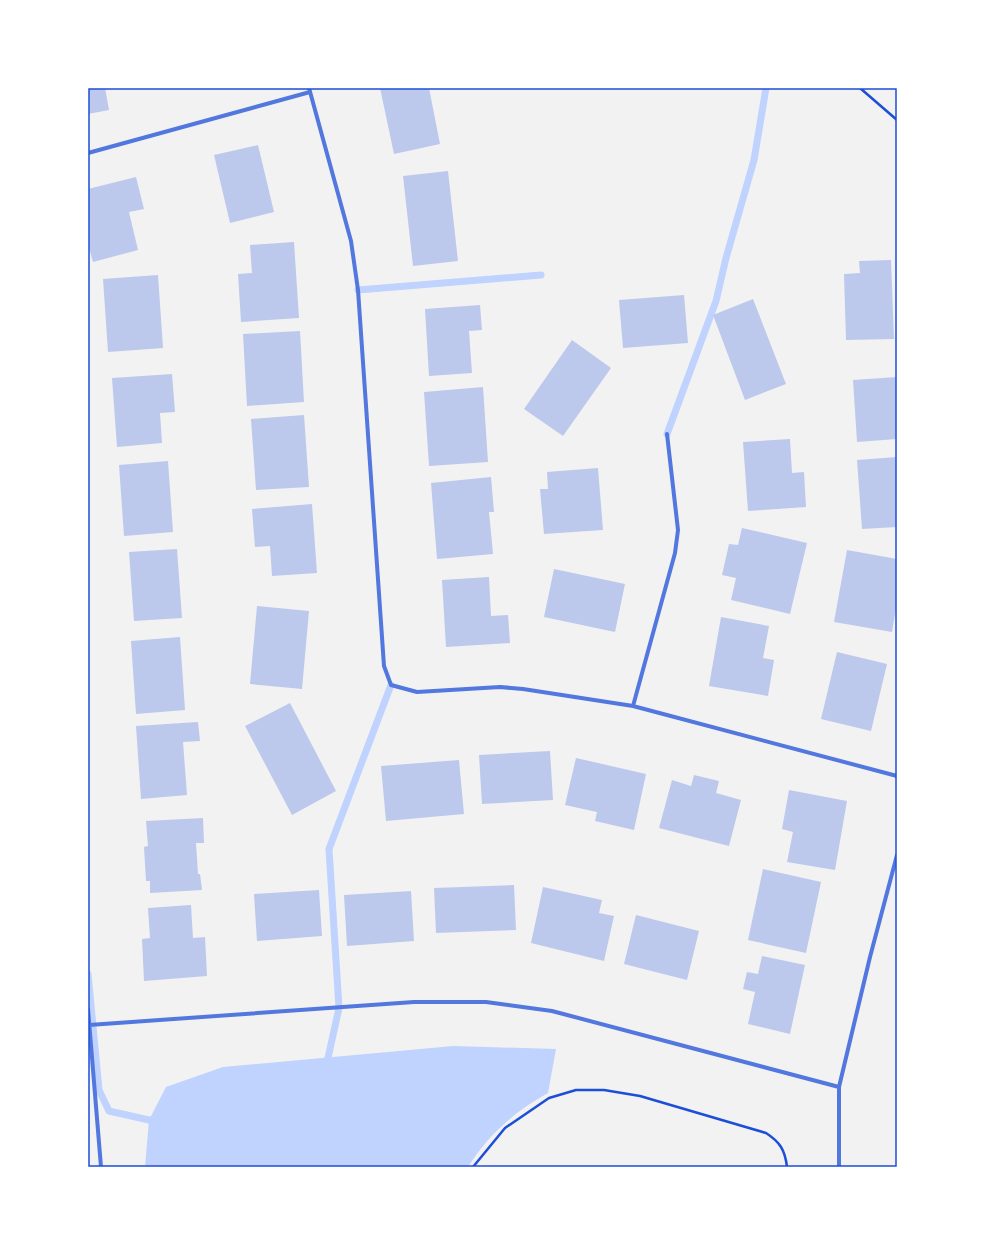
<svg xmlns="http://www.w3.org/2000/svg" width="985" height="1255" viewBox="0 0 985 1255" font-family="'PT Sans',sans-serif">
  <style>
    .water { fill: #bfd3fe }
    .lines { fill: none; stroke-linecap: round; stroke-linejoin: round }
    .stream { stroke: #bfd3fe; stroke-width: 7 }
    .building { fill: #bdc9ec }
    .path { stroke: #1d4ed8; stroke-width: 2.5 }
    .minor { stroke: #5277de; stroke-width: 4 }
    .neatline { fill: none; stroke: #1d4ed8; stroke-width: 1.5 }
  </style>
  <rect width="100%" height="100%" fill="#f2f2f2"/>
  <path class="water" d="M453,1046L556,1049L548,1093C515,1111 488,1135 468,1167H145L149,1120L166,1087L223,1067Z"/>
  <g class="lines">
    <path class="stream" d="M358,290L541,275
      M667,434L716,301L726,258L754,160L766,88
      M88,974L99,1090L109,1111L149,1120L158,1119
      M322,1066L328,1058L339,1008L329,849L391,685"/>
  </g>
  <path class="building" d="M88,88H105L109,110L88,114Z
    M380,88H429L440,144L394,154Z
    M258,145L274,212L230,223L214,155Z
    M448,171L458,261L413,266L403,176Z
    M136,177L144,209L129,212L138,250L93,262L88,244V189Z
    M294,242L299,318L241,322L238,274L252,273L250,245Z
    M891,260L894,339L846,340L844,274L860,273L859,261Z
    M158,275L163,348L108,352L103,279Z
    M684,295L688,343L623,348L619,300Z
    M753,299L786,384L745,400L713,315Z
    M480,305L482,330L469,331L472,373L429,376L425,309Z
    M300,331L304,402L247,406L243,334Z
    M572,340L611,368L563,436L524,409Z
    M172,374L175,412L160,413L162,443L117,447L112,378Z
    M897,377V439L857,442L853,380Z
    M483,387L488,462L429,466L424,392Z
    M304,415L309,487L256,490L251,419Z
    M790,439L792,473L804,472L806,507L748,511L743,442Z
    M897,457V527L862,529L857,460Z
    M168,461L173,532L124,536L119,465Z
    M598,468L603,530L544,534L540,489H548L547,472Z
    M491,477L494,512H489L493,554L437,559L431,483Z
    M312,504L317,573L272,576L270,546L255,547L252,509Z
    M742,528L807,543L790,614L731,600L736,578L722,575L729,544L738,545Z
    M177,549L182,618L134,621L129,552Z
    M847,550L897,559V602L892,632L834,622Z
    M554,569L625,584L615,632L544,617Z
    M489,577L491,616L508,615L510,643L446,647L442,580Z
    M257,606L309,611L302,689L250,684Z
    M721,617L769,626L763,658L774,660L768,696L709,686Z
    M180,637L185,710L136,714L131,641Z
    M837,652L887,664L871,731L821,719Z
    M290,703L336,791L292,815L245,726Z
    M198,722L200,741L183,742L187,795L141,799L136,726Z
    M550,751L553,800L482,804L479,755Z
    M576,758L646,774L634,830L595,821L597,812L565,805Z
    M459,760L464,814L386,821L381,766Z
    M694,775L719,781L716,793L741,800L729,846L659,828L672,780L691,786Z
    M789,790L847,801L835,870L787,862L793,832L782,829Z
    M203,818L204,843H196L198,874H200L202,890L150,893V881H146L144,847L148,846L146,821Z
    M763,869L821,882L806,953L748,940Z
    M514,885L516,930L436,933L434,888Z
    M543,887L602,900L599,913L614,916L604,961L531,943Z
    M319,890L322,936L257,941L254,894Z
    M411,891L414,941L347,946L344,895Z
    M191,905L193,938L205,937L207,976L144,981L142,939L150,938L148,908Z
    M636,915L699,931L687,980L624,964Z
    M762,956L805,965L790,1034L748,1024L755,992L743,989L747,972L758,974Z"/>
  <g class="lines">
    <path class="path" d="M860,88L897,120
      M473,1167L505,1128L549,1098L576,1090H604L640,1096L766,1133C780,1142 785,1150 787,1167"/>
    <path class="minor" d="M309,88L351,241L358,290L384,666L391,685L417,692L500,687L523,689L633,706L897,776
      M88,153L310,92
      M633,706L675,553L678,530L667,434
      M88,1009L101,1167
      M89,1025L414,1002H486L552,1011L839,1087
      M839,1167V1087L870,957L897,855"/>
  </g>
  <rect width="985" height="1255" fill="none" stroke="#ffffff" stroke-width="178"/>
  <rect x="89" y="89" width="807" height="1077" class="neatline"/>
</svg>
